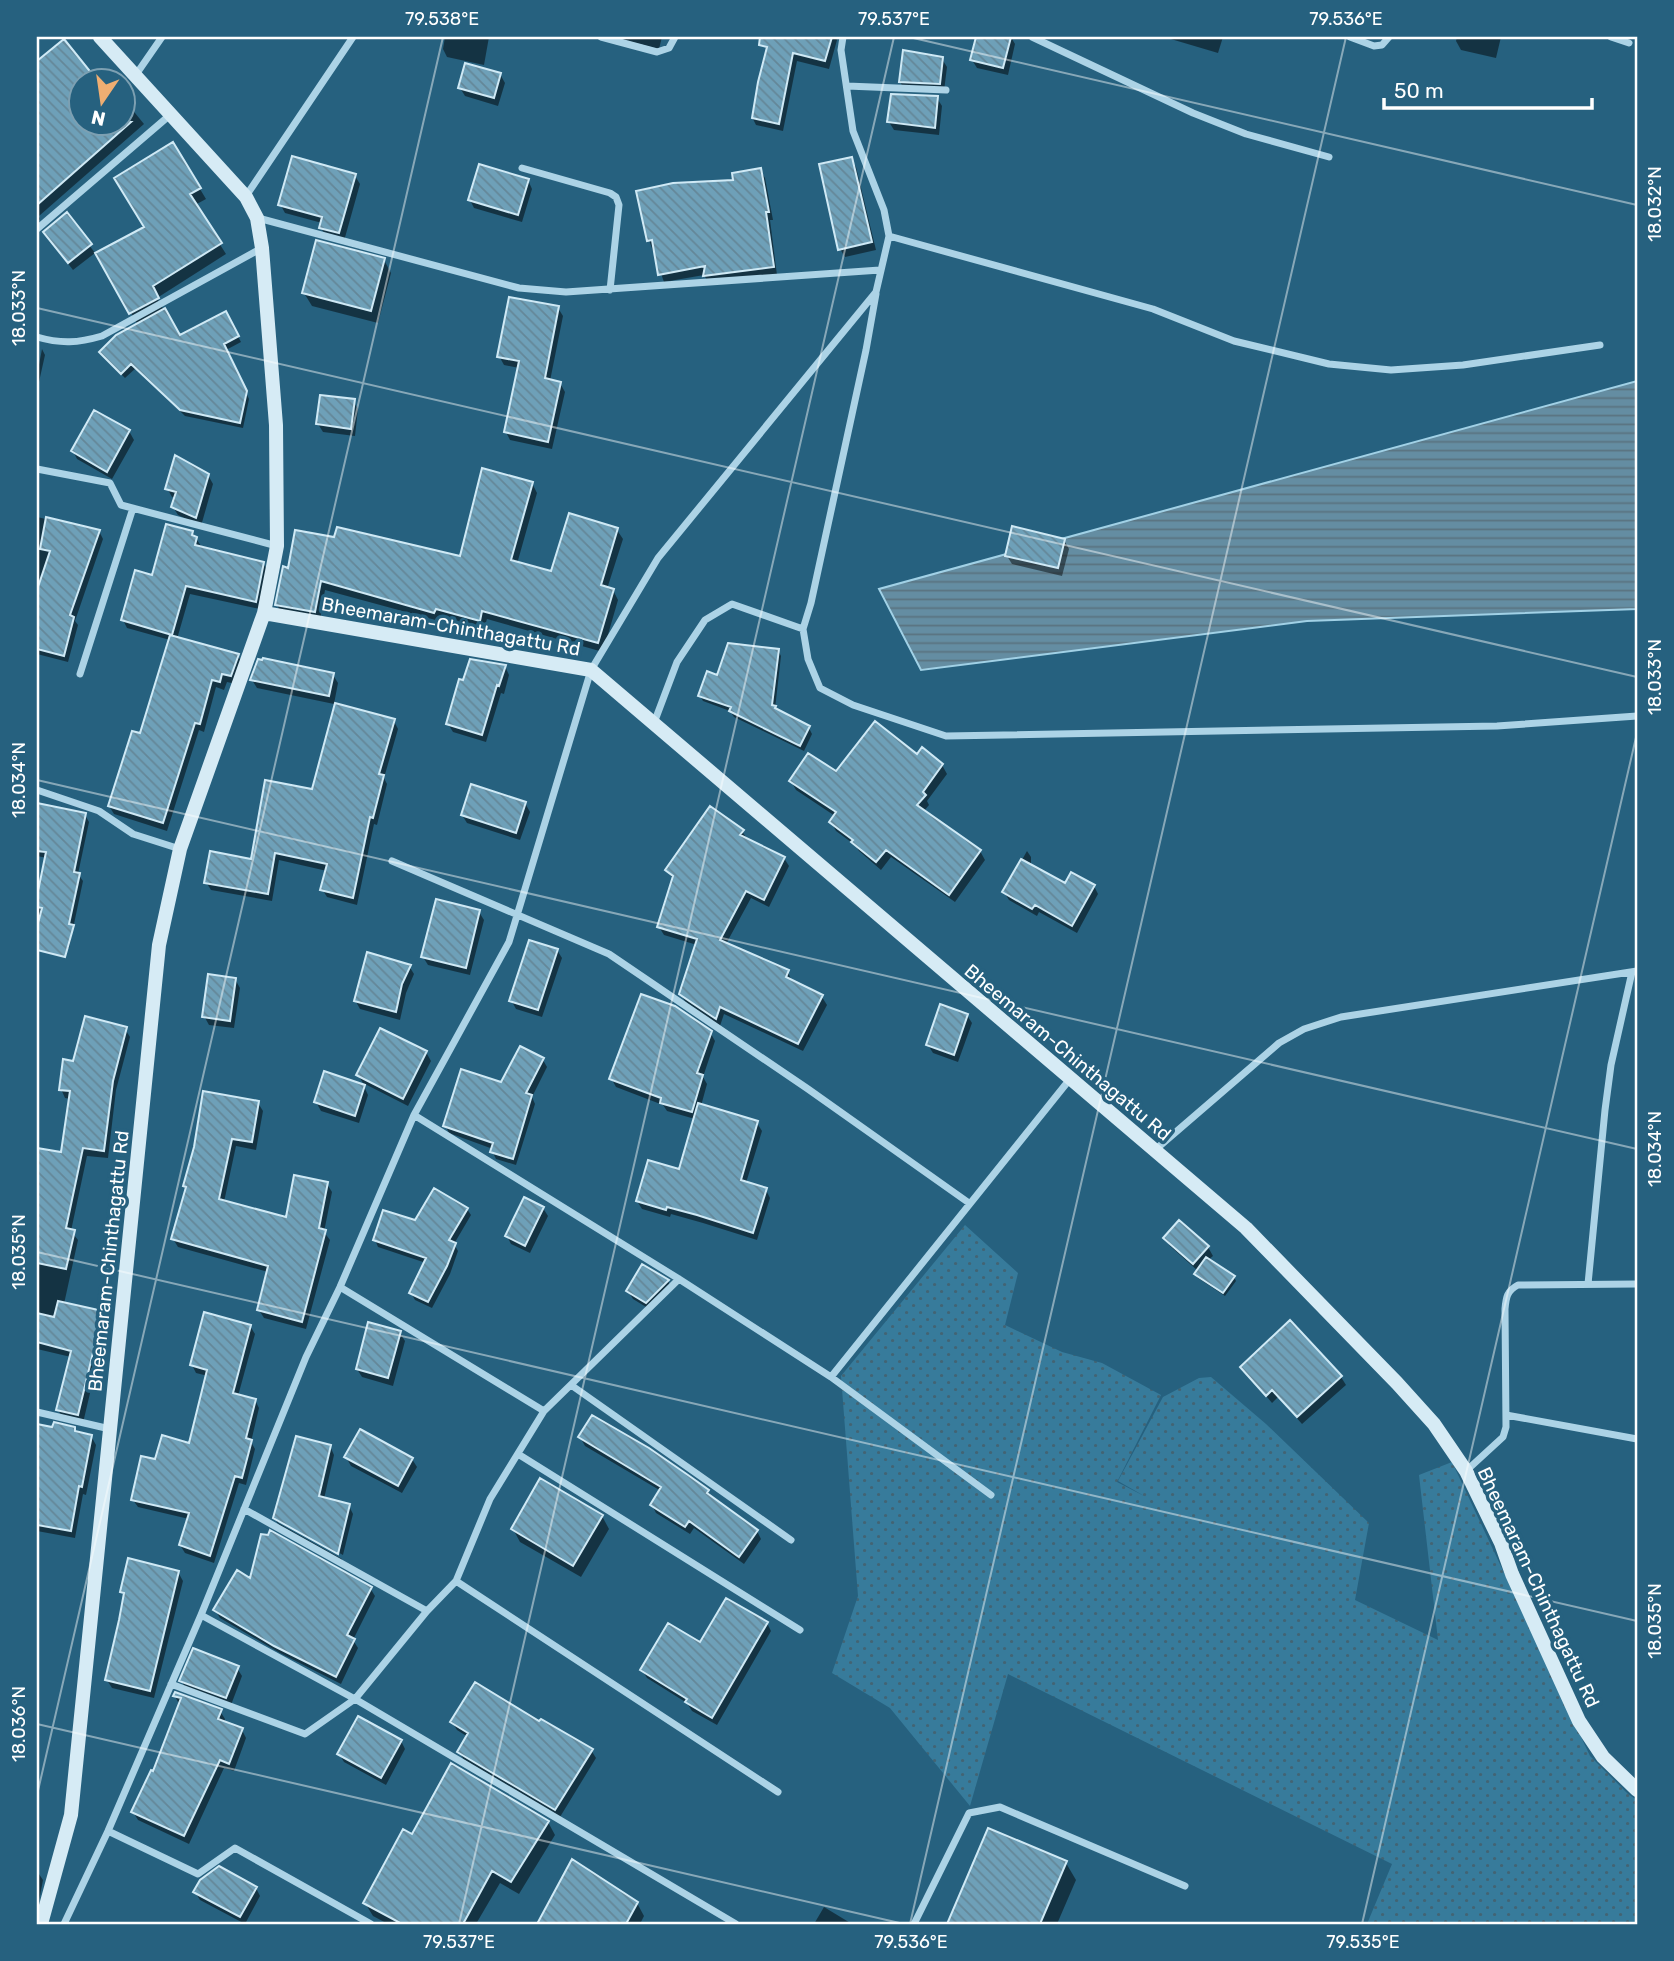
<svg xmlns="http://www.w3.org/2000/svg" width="1674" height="1961" viewBox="0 0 1674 1961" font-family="Rubik,sans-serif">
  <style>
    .grass { fill: url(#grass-dots) }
    .water { fill: url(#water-rules); stroke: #a1d1e6; stroke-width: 2 }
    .shadow { fill: #0007 }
    .building { fill: url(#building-back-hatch); stroke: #cfe9f5; stroke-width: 2 }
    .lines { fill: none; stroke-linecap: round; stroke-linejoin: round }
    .street { stroke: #acd3e6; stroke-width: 7 }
    .secondary { stroke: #d6ebf5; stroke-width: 14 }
    .ticks { fill: none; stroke: #fff; stroke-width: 2; stroke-opacity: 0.45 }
    .labels { text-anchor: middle; stroke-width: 7; stroke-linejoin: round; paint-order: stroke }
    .street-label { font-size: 19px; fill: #fff; stroke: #26617f }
    .neatline { fill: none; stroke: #fff; stroke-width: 2.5 }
    .ticks-label { font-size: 18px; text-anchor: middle; fill: #fff }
  </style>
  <defs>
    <pattern id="grass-dots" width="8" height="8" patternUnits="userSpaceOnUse" patternTransform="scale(1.75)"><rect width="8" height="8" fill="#377b9b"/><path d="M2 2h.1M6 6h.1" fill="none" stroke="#426474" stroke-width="1.8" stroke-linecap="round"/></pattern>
    <pattern id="water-rules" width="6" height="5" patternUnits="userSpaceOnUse" patternTransform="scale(1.75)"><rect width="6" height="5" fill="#648da2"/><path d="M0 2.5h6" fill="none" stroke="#5a7380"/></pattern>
    <pattern id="building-back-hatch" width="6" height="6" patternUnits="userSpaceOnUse" patternTransform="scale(1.75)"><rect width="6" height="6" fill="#6ea0b8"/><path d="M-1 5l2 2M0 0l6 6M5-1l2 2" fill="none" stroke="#648798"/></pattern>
  </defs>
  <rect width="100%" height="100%" fill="#26617f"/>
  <path class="grass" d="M965,1225L1018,1273L1005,1325L1062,1352L1102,1363L1161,1395L1117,1482L1146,1497L1118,1481L1163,1397L1199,1378L1211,1377L1266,1424L1369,1523L1355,1600L1438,1640L1419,1475L1452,1462L1590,1756L1628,1794L1637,1800V1924H1367L1392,1864L1008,1674L970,1806L890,1708L832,1673L858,1596L841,1376Z"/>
  <path class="water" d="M1637,381V609L1307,621L921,670L879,589Z"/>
  <path class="shadow" d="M445,37H489L484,65L447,57L443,49Z
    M622,37H662L659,49L624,40Z
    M772,37H835L837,40L829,69L797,61L783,131L756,125L752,117Z
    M978,37H1011L1015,44L1008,75L977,68L972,60Z
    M1164,37H1223L1218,53Z
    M1457,37H1501L1496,58L1461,50L1456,41Z
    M63,42L95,80H80V122H122V97L144,124L39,216L40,219L37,223V151L50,138L37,121V63Z
    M942,59L947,67L944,91L905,90L900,82Z
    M500,74L505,83L498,106L465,96L460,88Z
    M937,98L942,106L939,135L894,130L889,122Z
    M173,144L206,199L195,205L226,254L157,298L183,343L226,313L241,342L226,350L249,399L243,428L185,416L136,368L125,378L105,358L138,325L97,254L146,227Z
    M851,159L856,167L876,250L845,257L840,249Z
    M760,170L765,178L773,220H770L777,275L709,284L704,275L664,282L649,240L735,181Z
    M355,176L360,184L344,241L326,236L321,228L322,223L285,213L280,204Z
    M528,180L532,189L522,222L474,208L470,200Z
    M66,214L95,253L73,270L50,240Z
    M384,260L391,273L378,323L312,306L304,293Z
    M558,308L563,316L550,381L560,383L565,392L552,449L510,440L506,432L519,368L504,365L499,356Z
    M42,349L45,355L39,382H37V375Z
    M353,401L358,409L355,436L323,432L318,424Z
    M129,431L134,440L112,479L77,459L73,451Z
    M208,475L213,484L201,526L178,515L173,507L176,498L172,497L167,488Z
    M532,483L537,493L517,564L552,573L617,530L623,539L607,589L613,590L618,600L603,652L487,619L484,629L440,617L439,621L325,590L320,621L282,614L277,605L284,568L462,558Z
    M37,517L99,531L103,539L75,621L78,625L68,662L37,654Z
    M192,532L201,546L263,563L268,571L260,609L190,594L177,639L238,656L243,664L236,684L227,682L224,690L216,687L204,732L199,730L167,831L114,814L109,806L141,736L170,640L127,628L123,620L153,577Z
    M1064,540L1069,549L1062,576L1012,564L1007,556Z
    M778,650L781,656L775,709L809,728L812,734L804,751L734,717L730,711L703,701L700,696L718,677Z
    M505,666L509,675L504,694L501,693L486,742L453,732L448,724Z
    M333,675L338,683L334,704L257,688L252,680Z
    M394,721L398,729L384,778L387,784L377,825L374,824L357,905L327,897L322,889L327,871L279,860L272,901L211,890L206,882L252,861L313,791Z
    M918,756L942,765L947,774L927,801L929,805L924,811L980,851L985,860L955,902L891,857L881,870L859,851L855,845L836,831L831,822L835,816L796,790L791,781Z
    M37,803L85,815L89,822L78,874L83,881L69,948L37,940V905L47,858L37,856Z
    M525,803L530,812L520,840L467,823L462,815Z
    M742,831L747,839L784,858L789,866L769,907L751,898L726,944L788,972L792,982L822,997L827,1005L803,1051L724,1014L720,1026L686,1003L681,994L697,945L664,935L659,927L674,880L667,870Z
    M1027,851L1031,857V866L1065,886H1094L1098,894L1077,933L1039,912L1037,916L1009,900L1004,892Z
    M479,912L484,920L470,975L428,965L423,957Z
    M557,950L562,958L542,1017L516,1009L511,1000Z
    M409,966L414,974L406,993L400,1020L360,1009L355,1000Z
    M235,979L240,988L234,1028L209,1025L204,1016Z
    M967,1015L972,1023L958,1062L933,1053L928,1045Z
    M125,1029L130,1037L116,1090L108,1158L87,1156L71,1231L78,1240L64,1304L102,1312L107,1321L83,1423L63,1418L58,1410L71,1357L37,1349V1149L63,1154L70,1099L65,1098L61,1089L75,1063Z
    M710,1032L715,1041L703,1077L707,1084L701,1106L757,1123L762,1131L746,1183L766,1190L770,1198L757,1240L703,1223L671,1214L670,1217L642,1209L637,1201L681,1172L695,1119L667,1111L663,1105L616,1087L611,1078Z
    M426,1052L431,1061L408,1106L363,1083L358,1075Z
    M543,1060L547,1067L532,1097L535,1104L516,1165L496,1159L492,1151L493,1149L449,1133L445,1125L502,1084Z
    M364,1086L368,1095L359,1123L321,1111L316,1102Z
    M258,1103L263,1111L256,1150L236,1146L224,1202L287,1219L327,1184L332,1192L324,1232L330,1240L306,1329L264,1318L259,1310L268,1272L178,1247L173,1239L187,1189L185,1186Z
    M543,1208L548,1216L530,1253L511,1244L507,1236Z
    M467,1209L471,1215L454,1244L458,1251L450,1274L432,1308L415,1300L411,1293L426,1263L378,1247L375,1240L416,1222Z
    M1179,1222L1208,1247L1213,1256L1208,1260L1234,1277L1236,1281L1225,1296L1198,1278L1196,1275L1198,1271L1170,1246L1165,1238Z
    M643,1266L668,1281L672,1289L651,1310L633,1299L628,1291Z
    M250,1326L255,1334L238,1396L255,1400L259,1408L251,1442L255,1449L246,1485L239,1483L214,1563L185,1553L180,1545L189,1519L138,1507L133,1500L156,1461L191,1446L208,1376L196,1373L192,1365Z
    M400,1333L405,1341L393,1386L362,1377L357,1369Z
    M1242,1367L1341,1377L1346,1385L1302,1424L1278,1397L1272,1403Z
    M37,1425L54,1429H74L77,1433L91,1436L96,1445L86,1495L83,1494L75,1538L37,1531Z
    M580,1437L708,1491L713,1500L757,1531L761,1539L744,1564L694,1528L690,1534L656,1513L652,1505L661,1491L585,1446Z
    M330,1446L334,1455L324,1499L349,1506L353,1514L343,1555L278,1519V1523L342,1559V1561L279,1526L275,1518Z
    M346,1457L412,1459L417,1467L402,1493L351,1466Z
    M602,1516L609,1529L581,1577L520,1542L513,1529Z
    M178,1572L183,1581L154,1698L112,1688L107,1680L125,1597L122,1591Z
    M252,1581L370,1588L375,1596L353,1640L358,1648L341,1684L280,1653L220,1618L215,1610Z
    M767,1623L771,1631L717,1725L692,1711L687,1703L647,1678L642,1670Z
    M237,1668L242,1676L231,1705L186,1689L181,1680Z
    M175,1696L220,1711L225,1719L224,1723L242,1730L246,1738L234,1771L224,1768L189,1844L138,1820L133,1812L154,1774L179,1704Z
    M452,1722L540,1723L591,1750L596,1758L560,1817L464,1760L459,1752L468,1737L457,1730Z
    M401,1741L405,1749L386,1785L344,1762L339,1754Z
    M548,1822L555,1835L519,1894L500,1883L476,1924H388L373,1916L365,1903L413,1837Z
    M989,1830L1066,1863L1076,1880L1057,1924H949Z
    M37,1871L43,1880L38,1906H37Z
    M256,1888L260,1896L245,1924L200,1900L195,1892Z
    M637,1903L644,1916L640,1924H542L540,1922Z
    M824,1907L852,1924H814Z"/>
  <path class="building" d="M760,37H832L825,61L793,53L779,124L752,118L758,82L767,47L759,45Z
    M976,37H1011L1003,68L970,60Z
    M64,39L97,80H80V122H131L37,205V61Z
    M903,50L943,57L940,84L899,82Z
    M465,63L501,73L494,98L458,88Z
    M891,94L938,96L935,128L887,122Z
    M173,142L201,188L190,194L222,243L153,286L159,298L129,314L95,253L144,227L114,178Z
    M292,156L356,174L339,233L319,228L322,217L278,205Z
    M852,157L872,242L838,250L819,164Z
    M479,164L529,179L518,215L468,200Z
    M761,168L769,212H766L774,267L703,276L705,266L658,275L652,240L647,241L636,191L673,183L733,180L732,173Z
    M67,212L92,244L68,263L43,232Z
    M316,240L385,258L371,311L302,293Z
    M509,297L559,306L545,378L561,382L548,442L504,432L519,361L497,357Z
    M165,308L180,335L226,311L239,336L224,344L247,391L240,423L180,410L131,364L121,374L99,352L116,335Z
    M320,395L355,399L351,429L316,424Z
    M94,410L130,430L107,472L71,451Z
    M175,455L209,474L196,518L171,507L176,492L165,489Z
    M482,468L533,482L511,560L551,571L569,513L618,528L601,585L614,589L598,643L482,611L480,621L436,609L434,613L321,581L315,612L275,605L283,566L288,568L295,530L334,537L337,527L460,556Z
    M46,517L100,530L70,615L74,617L64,656L37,649V590L50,551L40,549Z
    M166,524L193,531L192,535L197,537L195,545L264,562L256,602L186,586L172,635L121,620L135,570L152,575Z
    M1012,526L1065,539L1058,568L1005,556Z
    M170,635L239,654L231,676L222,674L220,682L212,680L200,724L195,723L163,823L108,806L132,731L140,733Z
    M728,643L779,649L772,705L776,706L775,708L810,726L800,746L729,711L731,707L698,696L707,671L717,675Z
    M263,658L334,673L329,696L250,680L258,659L262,660Z
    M470,659L506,665L499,686L497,685L482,735L446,724L459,679L463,680Z
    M335,703L395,719L379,774L384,775L373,818L370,817L353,898L320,890L327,864L275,853L268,894L204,883L210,851L251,859L265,780L312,789Z
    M875,721L917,754L922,747L943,764L923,792L926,795L917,805L981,850L949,895L886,850L876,862L851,842L853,840L829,822L836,812L789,781L808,753L836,771Z
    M471,784L526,802L516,833L461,815Z
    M37,803L86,813L74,872L80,873L69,924L74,925L65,957L37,950V927L42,908L37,907V896L46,852L37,851Z
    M710,806L744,830L740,835L785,857L764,900L746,891L720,940L789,970L786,977L823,995L798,1044L720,1007L716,1019L679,994L697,939L657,927L673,876L665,870Z
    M1021,859L1065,883L1071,872L1095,885L1072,926L1035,905L1032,909L1002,892Z
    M436,899L480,910L466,968L421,957Z
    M529,940L558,949L538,1010L509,1001Z
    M367,952L411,965L402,984L396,1012L354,1001Z
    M208,974L236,978L230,1021L202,1017Z
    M641,994L675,1006L712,1031L697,1073L703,1075L692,1112L660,1103L661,1098L609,1079Z
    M940,1004L968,1014L954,1055L926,1045Z
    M85,1016L127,1027L113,1081L104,1151L83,1148L66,1228L75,1230L66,1269L37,1263V1148L61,1152L70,1091L59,1090L63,1059L73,1061Z
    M380,1028L427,1051L403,1099L356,1075Z
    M520,1046L544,1058L526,1093L532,1095L513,1159L490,1152L493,1143L443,1126L461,1069L501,1082Z
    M324,1071L365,1085L355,1116L314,1102Z
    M203,1091L259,1101L252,1142L232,1139L219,1199L286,1217L294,1175L328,1182L319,1228L326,1230L302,1322L257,1310L268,1266L171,1239L186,1187L183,1186L194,1147Z
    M698,1103L758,1121L741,1180L767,1188L753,1233L697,1215L667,1207L666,1210L636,1201L648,1160L679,1169Z
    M434,1188L468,1208L449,1240L456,1243L447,1266L428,1302L409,1293L426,1258L373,1240L383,1210L415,1220Z
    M524,1197L544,1207L525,1246L505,1236Z
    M1179,1220L1209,1246L1193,1264L1163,1238Z
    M1206,1257L1235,1276L1223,1293L1194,1274Z
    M642,1264L669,1280L646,1303L626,1291Z
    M58,1301L103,1311L78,1415L56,1410L71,1351L37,1342V1313L54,1317Z
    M204,1312L251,1325L233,1393L256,1399L246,1438L252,1440L242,1478L235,1476L210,1556L179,1545L189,1513L131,1500L141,1456L155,1459L162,1435L189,1443L207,1370L190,1365Z
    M1290,1320L1342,1376L1297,1417L1272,1390L1266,1396L1240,1367Z
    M368,1322L401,1331L388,1378L356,1369Z
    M592,1415L649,1448L688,1475L709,1490L707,1493L758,1530L739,1557L689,1521L685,1527L650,1505L661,1487L578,1437Z
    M54,1422L75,1427V1431L92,1435L82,1487L79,1486L71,1531L37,1525V1424L52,1427Z
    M360,1429L413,1458L398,1486L344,1457Z
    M296,1436L331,1445L319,1496L350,1504L338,1554L273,1518Z
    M540,1478L603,1515L573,1566L511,1529Z
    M270,1530L372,1587L347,1635L355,1639L336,1677L274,1646L213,1610L237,1570L250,1578L261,1534L268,1535Z
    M128,1558L179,1571L150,1691L105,1680L119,1620L124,1593L120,1592Z
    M726,1598L768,1622L712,1718L685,1702L687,1699L640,1670L668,1623L700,1642Z
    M193,1648L239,1666L226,1698L179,1681Z
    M475,1682L539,1721L541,1719L593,1749L555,1810L457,1752L468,1733L450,1722Z
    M175,1692L222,1709L218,1719L243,1728L229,1764L220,1760L184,1836L131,1812L151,1770L153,1771L181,1698L173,1696Z
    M358,1716L402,1740L381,1778L337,1754Z
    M451,1763L549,1821L511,1882L492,1871L463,1924H402L363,1903L403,1829L412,1834Z
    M988,1828L1067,1861L1040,1924H947Z
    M572,1859L638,1902L626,1924H537Z
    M219,1866L257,1887L240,1917L193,1892L200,1880Z"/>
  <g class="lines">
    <path class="street" d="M601,37L657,52L669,48L675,37
      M1032,37L1193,113L1246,134L1329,157
      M1350,37L1374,46L1382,45L1389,37
      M1611,37L1629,43
      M135,76L162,37
      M847,86L946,90
      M522,168L610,193L616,197L619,205L610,290
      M246,196L353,37
      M258,218L519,288L566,292L880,270
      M37,229L170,115
      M889,236L1153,309L1234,341L1329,364L1391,370L1463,365L1600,345
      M876,294L866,350L811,603L803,629L808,659L820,688L853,705L946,736L1497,726L1637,716
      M37,337C61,344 78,343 102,336L262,248
      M37,469L110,483L121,505L277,546
      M80,674L133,508
      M654,723L677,662L705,620L732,604L803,629
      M37,790L99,811L133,834L180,849
      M392,861L609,954L808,1089L969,1203
      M414,1115L679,1279L831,1377L991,1495
      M1155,1150L1279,1043L1304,1029L1341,1017L1637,971
      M679,1279L544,1411L490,1499L456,1581L427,1611L355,1699L736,1924
      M1588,1284L1605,1110L1611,1065L1632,972
      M340,1287L544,1411
      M831,1377L1070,1079
      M571,1385L791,1540
      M37,1412L110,1429
      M1506,1415L1637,1439
      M518,1454L800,1630
      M1466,1471L1503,1437L1506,1427L1505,1309C1506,1297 1507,1291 1518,1285L1637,1284
      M244,1509L427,1611
      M456,1581L778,1792
      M171,1684L305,1734L355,1699L201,1615
      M108,1831L198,1874L235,1848L371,1924
      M64,1924L108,1831L201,1615L306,1357L340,1287L414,1115L509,942L591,670L658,558L876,292L889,236L884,210L853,131L841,50L843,37
      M914,1924L969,1813L1000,1807L1185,1886"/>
    <path class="secondary" d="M264,613L591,670L1246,1228L1397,1383L1434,1424L1466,1471L1501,1543L1512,1574L1579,1721L1603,1757L1637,1790
      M41,1924L71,1815L159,945L180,849L264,613L277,546L276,425L262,248L257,218L246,197L100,37"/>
  </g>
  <path class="ticks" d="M909,37L1637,205M37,308L1637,677M37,780L1637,1149M37,1252L1637,1621M37,1724L904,1924M37,1795L443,37M459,1924L894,37M910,1924L1346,37M1362,1924L1637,733"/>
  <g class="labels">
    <g class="street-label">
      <text transform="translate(451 626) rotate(10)" y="7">Bheemaram-Chinthagattu Rd</text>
      <text transform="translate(1068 1052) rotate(40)" y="7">Bheemaram-Chinthagattu Rd</text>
      <text transform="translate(108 1261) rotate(-84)" y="7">Bheemaram-Chinthagattu Rd</text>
      <text transform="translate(1539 1587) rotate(65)" y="7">Bheemaram-Chinthagattu Rd</text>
    </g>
  </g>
  <rect width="1674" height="1961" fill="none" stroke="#26617f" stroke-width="77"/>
  <g transform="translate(102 102) rotate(193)"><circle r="33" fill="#26617f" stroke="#7da0b2" stroke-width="2"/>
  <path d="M0-5L12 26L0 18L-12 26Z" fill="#efae72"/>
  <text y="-10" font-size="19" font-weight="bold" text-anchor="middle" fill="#ffffff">N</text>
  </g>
  <path d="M1384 98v10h208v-10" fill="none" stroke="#ffffff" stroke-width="3.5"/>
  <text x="1394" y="98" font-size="21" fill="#ffffff" stroke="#26617f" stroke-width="5" paint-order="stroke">50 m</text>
  <rect x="38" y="38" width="1598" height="1885" class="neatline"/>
  <g class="ticks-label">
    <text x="442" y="25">79.538°E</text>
    <text x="894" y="25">79.537°E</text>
    <text x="1346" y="25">79.536°E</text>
    <text transform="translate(1655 204) rotate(-90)" y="6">18.032°N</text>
    <text transform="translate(19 308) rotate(-90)" y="6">18.033°N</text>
    <text transform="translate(1655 677) rotate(-90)" y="6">18.033°N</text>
    <text transform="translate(19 780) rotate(-90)" y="6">18.034°N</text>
    <text transform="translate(1655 1149) rotate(-90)" y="6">18.034°N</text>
    <text transform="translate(19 1252) rotate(-90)" y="6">18.035°N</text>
    <text transform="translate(1655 1621) rotate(-90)" y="6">18.035°N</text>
    <text transform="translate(19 1724) rotate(-90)" y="6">18.036°N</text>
    <text x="459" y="1948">79.537°E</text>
    <text x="911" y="1948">79.536°E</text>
    <text x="1363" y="1948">79.535°E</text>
  </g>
</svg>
